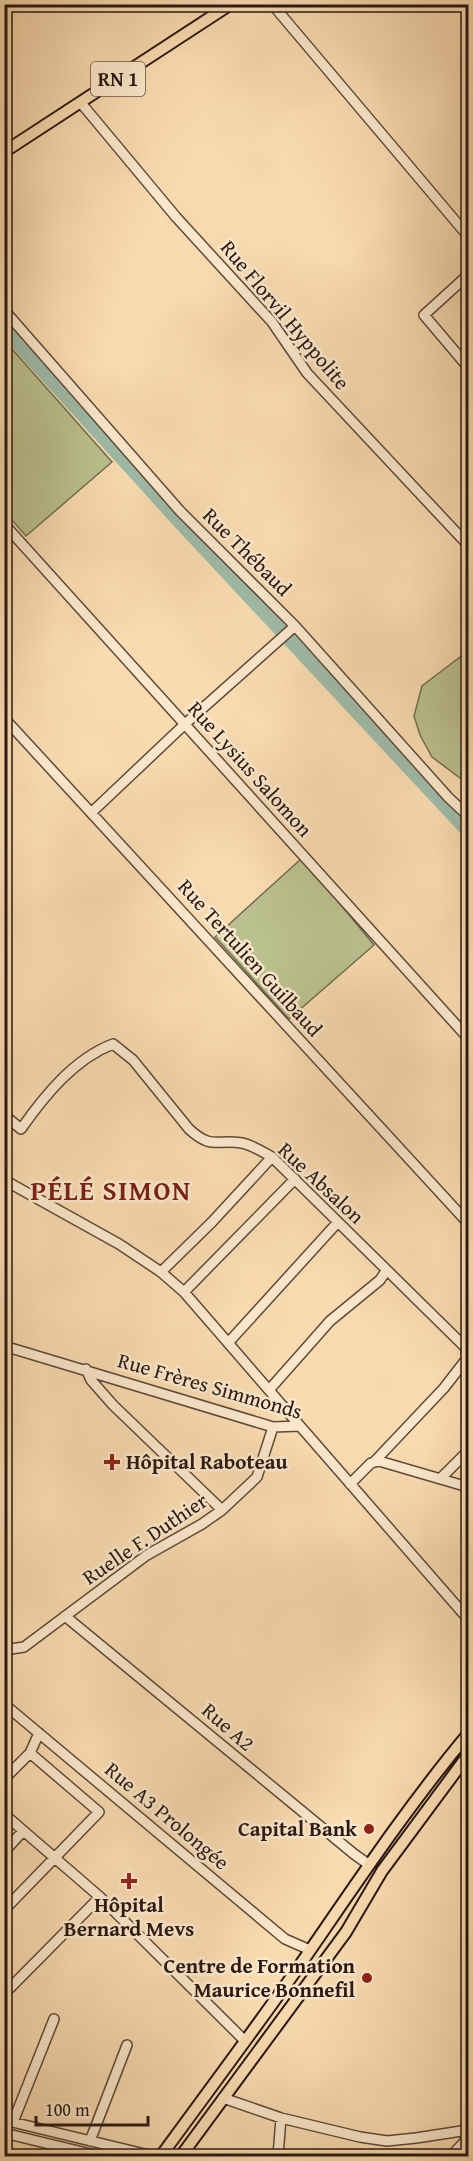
<svg xmlns="http://www.w3.org/2000/svg" width="473" height="2161" viewBox="0 0 473 2161" font-family="'Gentium Book Plus',serif">
  <style>
    .green { fill: #bac18e; stroke: #726c50; stroke-width: 1.5 }
    .lines { fill: none; stroke-linecap: round; stroke-linejoin: round }
    .river { stroke: #9ebba8; stroke-width: 14 }
    .minor-casing { stroke: #5e493a; stroke-width: 12 }
    .major-casing { stroke: #2a1812; stroke-width: 14 }
    .minor { stroke: #fbe8cc; stroke-width: 9 }
    .major { stroke: #f9dbb0; stroke-width: 10 }
    .poi-dot { fill: #8f2418; stroke: #fbe8cc; stroke-width: 2 }
    .labels { text-anchor: middle; stroke-width: 5; stroke-linejoin: round; paint-order: stroke }
    .shield { fill: #fbe8cc; stroke: #69564a; stroke-width: 1.5 }
    .shield-label { font-size: 20px; font-weight: bold; fill: #2a1812 }
    .street-label { font-size: 21px; fill: #2a1812; stroke: #fbe8cc }
    .poi-label { font-size: 21px; font-weight: bold; fill: #2a1812; stroke: #fbe8cc; text-anchor: end }
    .district-label { font-size: 27px; font-weight: bold; letter-spacing: 1.5px; fill: #7a1f14; stroke: #fbe8cc }
  </style>
  <rect width="100%" height="100%" fill="#f9dbb0"/>
  <filter id="stains"><feTurbulence type="fractalNoise" baseFrequency=".00333" numOctaves="4"/><feColorMatrix values="0 0 0 0 .2 0 0 0 0 .09 0 0 0 0 .02 0 0 0 .5 -.17"/></filter>
  <radialGradient id="worn" r=".72"><stop offset=".6" stop-color="#630" stop-opacity="0"/><stop offset="1" stop-color="#630" stop-opacity=".3"/></radialGradient>
  <path class="green" d="M4,340L112,462L26,536L5,512Z
    M468,651V777L460,778L432,757L420,735L414,716L422,686Z
    M302,858L374,945L289,1019L215,937Z"/>
  <g class="lines">
    <path class="river" d="M4,328L178,520L468,831"/>
    <defs>
      <path id="minor" d="M272,4L468,236
        M81,103L176,217L272,322L307,373L468,545
        M468,275L424,315L468,367
        M4,310L180,511L295,626L448,797L468,816
        M4,524L468,1038
        M4,718L468,1223
        M91,813L185,724L295,626
        M4,1115L21,1129C45,1095 74,1059 113,1044L133,1060L189,1129C212,1150 216,1139 242,1143C252,1145 263,1152 272,1157L465,1347L468,1357L444,1388L374,1462
        M4,1180L119,1244L161,1272L184,1292L300,1426
        M161,1272L212,1222L272,1157
        M184,1292L295,1179
        M228,1343L338,1222
        M4,1346L273,1427L300,1426L468,1619
        M86,1369L91,1380L113,1405L222,1510
        M269,1390L330,1321L380,1280L386,1271
        M441,1478L468,1451
        M350,1484L371,1463L379,1461L468,1487
        M65,1616L354,1854L368,1864
        M4,1650L24,1647L147,1555L202,1524L222,1510L257,1477L273,1427
        M4,1704L285,1939L310,1950
        M4,1779L30,1753L39,1733
        M4,1814L100,1897L245,2041
        M4,1852L23,1831
        M4,1910L99,1812L30,1753
        M4,1994L100,1897
        M223,2098L281,2118L360,2137L387,2141L416,2138L468,2130
        M4,2120L153,2156
        M13,2122L54,2019
        M4,2133L99,2156
        M90,2141L127,2045
        M278,2156L281,2118
        M451,2156L468,2138"/>
      <path id="major" d="M4,152L231,4
        M161,2156C207,2093 254,2030 300,1965C354,1887 407,1807 468,1734
        M181,2156L346,1932L382,1871L468,1755"/>
    </defs>
    <use href="#minor" class="minor-casing"/>
    <use href="#major" class="major-casing"/>
    <use href="#minor" class="minor"/>
    <use href="#major" class="major"/>
  </g>
  <g class="poi-dot">
    <path d="M109 1453h6v6h6v6h-6v6h-6v-6h-6v-6h6z"/>
    <circle cx="369" cy="1829" r="6"/>
    <path d="M126 1872h6v6h6v6h-6v6h-6v-6h-6v-6h6z"/>
    <circle cx="367" cy="1978" r="6"/>
  </g>
  <g class="labels">
    <rect class="shield" x="91" y="62" width="54" height="34" rx="4.5"/>
    <g class="shield-label">
      <text x="118" y="86">RN 1</text>
    </g>
    <g class="street-label">
      <text transform="translate(285 315) rotate(50)" y="7">Rue Florvil Hyppolite</text>
      <text transform="translate(247 552) rotate(45)" y="7">Rue Thébaud</text>
      <text transform="translate(250 769) rotate(48)" y="7">Rue Lysius Salomon</text>
      <text transform="translate(250 958) rotate(48)" y="7">Rue Tertulien Guilbaud</text>
      <text transform="translate(321 1183) rotate(43)" y="7">Rue Absalon</text>
      <text transform="translate(210 1386) rotate(16)" y="7">Rue Frères Simmonds</text>
      <text transform="translate(145 1539) rotate(-34)" y="7">Ruelle F. Duthier</text>
      <text transform="translate(228 1727) rotate(41)" y="7">Rue A2</text>
      <text transform="translate(167 1816) rotate(40)" y="7">Rue A3 Prolongée</text>
    </g>
    <g class="poi-label">
      <text x="126" y="1469" text-anchor="start">Hôpital Raboteau</text>
      <text x="357" y="1836">Capital Bank</text>
      <text x="129" y="1912" text-anchor="middle">Hôpital<tspan x="129" dy="24">Bernard Mevs</tspan></text>
      <text x="355" y="1973">Centre de Formation<tspan x="355" dy="24">Maurice Bonnefil</tspan></text>
    </g>
    <g class="district-label">
      <text x="111" y="1200">PÉLÉ SIMON</text>
    </g>
  </g>
  <rect width="473" height="2161" fill="none" stroke="#f9dbb0" stroke-width="24"/>
  <rect x="6" y="6" width="461" height="2149" fill="none" stroke="#2a1812" stroke-width="3"/>
  <rect x="12" y="12" width="449" height="2137" fill="none" stroke="#2a1812" stroke-width="1.5"/>
  <path d="M36 2116v9h112v-9" fill="none" stroke="#2a1812" stroke-width="3"/>
  <text x="45" y="2116" font-size="18" fill="#2a1812" stroke="#fbe8cc" stroke-width="4.5" paint-order="stroke">100 m</text>
  <rect width="100%" height="100%" filter="url(#stains)"/>
  <rect width="100%" height="100%" fill="url(#worn)"/>
</svg>
